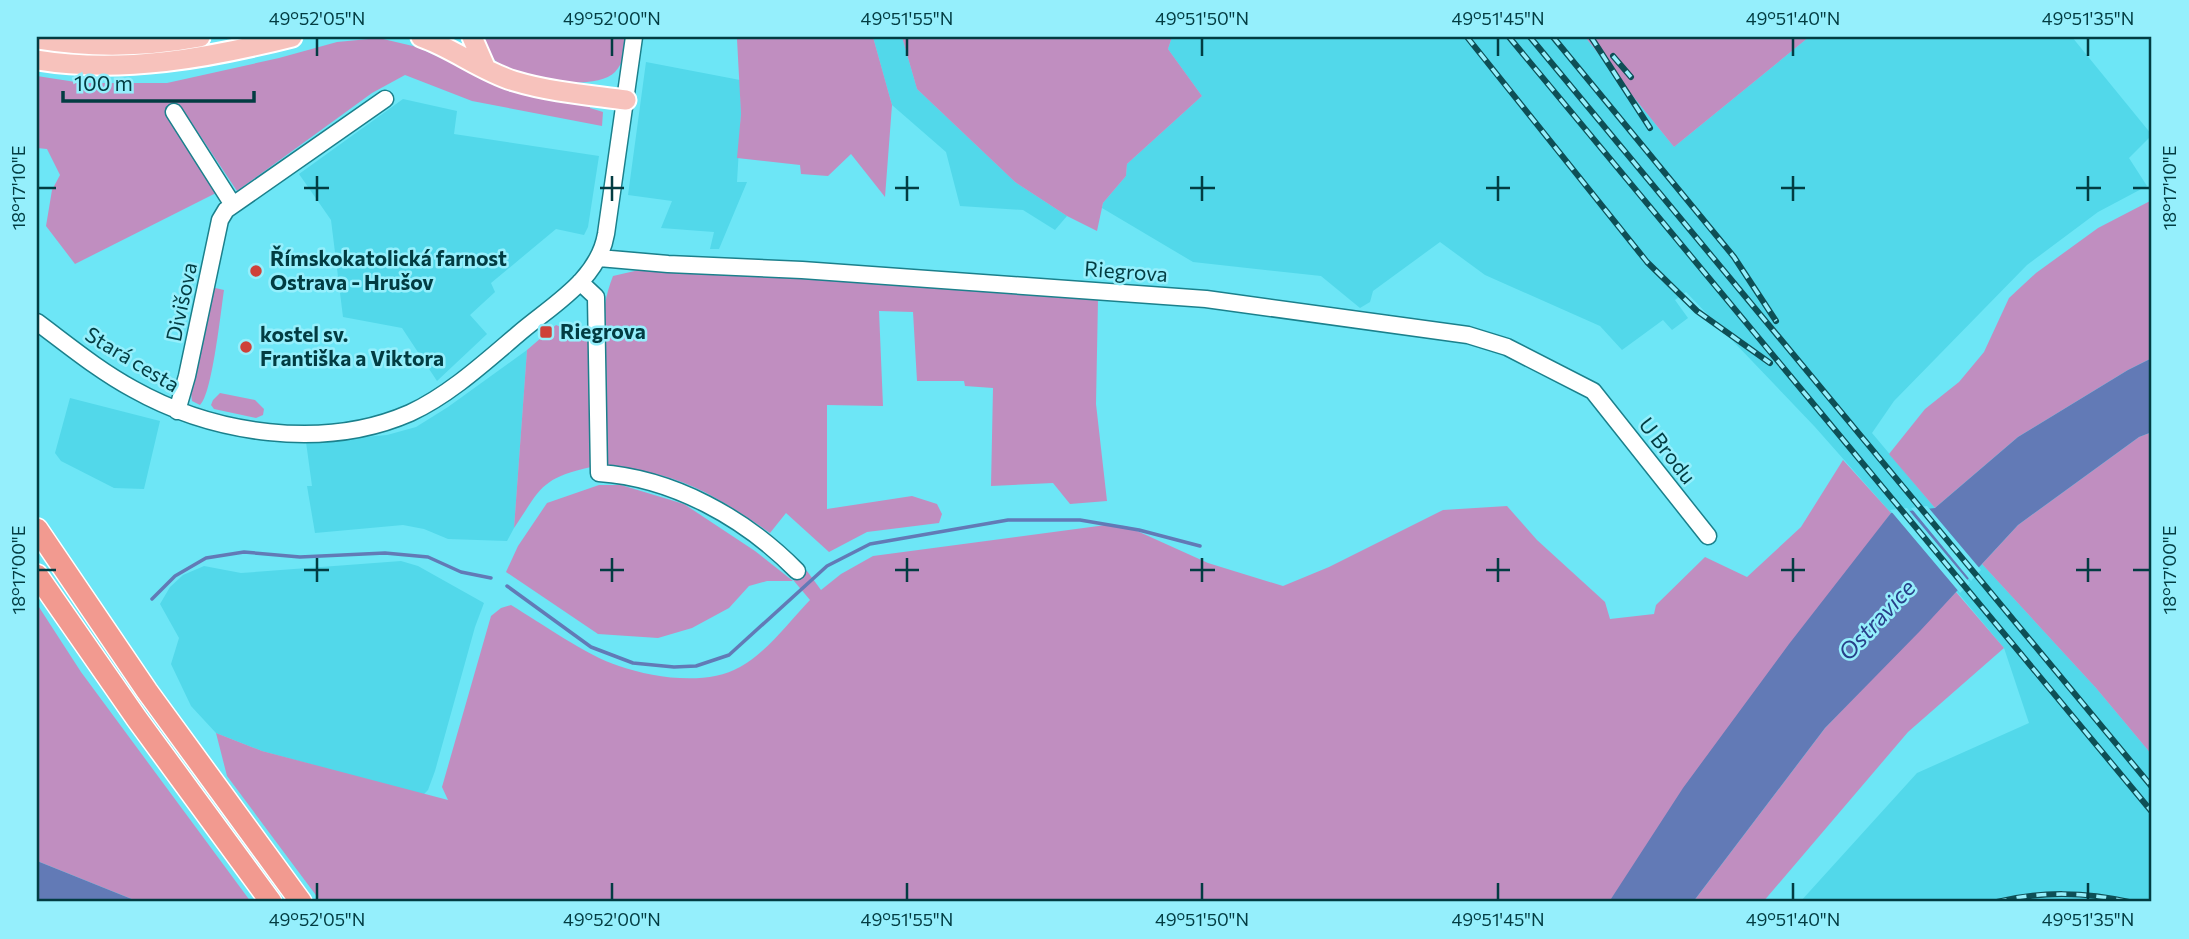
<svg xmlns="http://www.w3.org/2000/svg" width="2189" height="939" viewBox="0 0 2189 939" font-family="Commissioner,sans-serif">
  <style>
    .built { fill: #52d8ea }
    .green { fill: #c08ec0 }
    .water { fill: #627ab6 }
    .pier { fill: #6de6f6 }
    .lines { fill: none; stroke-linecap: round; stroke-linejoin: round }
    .stream { stroke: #627ab6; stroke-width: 3.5 }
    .minor-casing { stroke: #1b808c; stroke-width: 19 }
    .major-casing { stroke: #fff; stroke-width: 23 }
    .highway-casing { stroke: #fff; stroke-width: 24 }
    .minor { stroke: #fff; stroke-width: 16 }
    .major { stroke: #f7c2bc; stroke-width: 19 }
    .highway { stroke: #f29a90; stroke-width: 21 }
    .rail-casing { stroke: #0e4f56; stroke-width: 6 }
    .rail { stroke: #95effc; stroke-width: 3.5; stroke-dasharray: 10; stroke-linecap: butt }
    .ticks { fill: none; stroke: #023c42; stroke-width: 2.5 }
    .poi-dot { fill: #ce4039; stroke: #95effc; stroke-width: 2.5 }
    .labels { text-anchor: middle; stroke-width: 5; stroke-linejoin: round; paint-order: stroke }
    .poi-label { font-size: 21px; font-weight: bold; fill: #023c42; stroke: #95effc; text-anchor: start }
    .street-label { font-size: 21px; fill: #023c42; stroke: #95effc }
    .water-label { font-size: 23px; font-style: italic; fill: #283f89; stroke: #95effc }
    .neatline { fill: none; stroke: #023c42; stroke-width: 2.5 }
    .ticks-label { font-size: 18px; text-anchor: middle; fill: #023c42 }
  </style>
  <rect width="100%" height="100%" fill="#6de6f6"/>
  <path class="built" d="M873,37H902L917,89L1015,182L1067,216L1055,230L1023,210L960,206L946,152L892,105Z
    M1172,37H1585L1674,147L1809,37H2072L2152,135L2129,158L2147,186L2098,212L2027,265L1894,401L1872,433L1982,564L2096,688L2152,755V902H1800L1917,773L2029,723L2004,648L1891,513L1815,427L1686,292L1675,300L1688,318L1672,330L1663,320L1622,350L1600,326L1485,275L1440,242L1373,291L1370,302L1360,308L1321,276L1193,262L1102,208L1103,203L1126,176L1127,164L1202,96L1168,49Z
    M646,62L740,80L741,114L737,182H747L719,249H710L714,232L661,228L672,201L628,195Z
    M403,99L457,111L454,134L599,156L588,227L584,235L556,229L491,283L495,292L470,315L487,334L437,381L402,328L343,317L331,220L299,174Z
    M527,350L514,528L507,541L448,539L424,529L403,525L315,533L307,486H312L306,442L387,435L416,427L448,407Z
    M70,398L160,421L144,489L114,488L61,461L55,453Z
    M401,561L418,566L484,603L475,627L435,771L428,790L423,795L262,751L216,733L191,706L171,664L179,638L160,604L170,587L183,575L204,566L241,573Z"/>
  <path class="green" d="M480,37H627C626,50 624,62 615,72C596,91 529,81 508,70C494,62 486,51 480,37Z
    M730,37H873L892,105L885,197L851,154L828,176L801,174L800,165L737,158L741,114L737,39Z
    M902,37H1172L1168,49L1202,96L1127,164L1126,176L1103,203L1097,231L1067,216L1015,182L917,89Z
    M1585,37H1809L1674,147Z
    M379,38L417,47L517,93L590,104V108L603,112L602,126L472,101L405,75L372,93L237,191L183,110L166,112L216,193L75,264L46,226L52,190L60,175L47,149L37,148V76L82,83H167L279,58L337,42Z
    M2152,200V358L2128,370L2018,437L1935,508L1889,454L1925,409L1959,382L1984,352L2009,298L2036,273L2098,228Z
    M639,270L950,287L1098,299L1096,404L1107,501L1070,504L1053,483L991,486L993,388L965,386L964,381H917L913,312L879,311L883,406L827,405V509L912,496L937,504L942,514L939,523L867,532L829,552L786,513L770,533C734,508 694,481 650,473C636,470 621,469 607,468C607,440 607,412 606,385C605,343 597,317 613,276Z
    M211,287L224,290C221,310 212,395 200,405L192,401L191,393Z
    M556,325L592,340L591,467C541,478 541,488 514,528L527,350Z
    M220,393L255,400L264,409L263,415L256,418L214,409L211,405L213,400Z
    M2152,432V755L2096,688L1982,564L2018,525L2139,437Z
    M1843,460L1891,513L1609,902H321L227,776L216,733L262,751L448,800L442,787L491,616L501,608L511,605C541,623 587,656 619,666C654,678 707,686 740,667C767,652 788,623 810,600L794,581H767L749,586L729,608L692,628L658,638L598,634L506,572L518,546L547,503L599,485H621L684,504L755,551L793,581L807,571L821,590L841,574L873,556L1106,525L1126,526L1208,563L1283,586L1329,567L1443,510L1507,506L1537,540L1605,602L1610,619L1654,614L1656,605L1705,557L1747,577L1801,527Z
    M1956,592L2004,648L1908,732L1763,902H1693L1825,728Z
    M37,604L81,672L251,902H139L37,861Z"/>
  <path class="water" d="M2152,358V432L2139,437L2018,525L1920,631L1825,728L1693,902H1609L1683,788L1789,644L1891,513L1935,508L2018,437L2128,370Z
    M37,861L139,902H37Z"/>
  <path class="pier" d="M1927,506L1981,570L1971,581L1911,508Z
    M1907,508L1970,583L1960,593L1890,510Z"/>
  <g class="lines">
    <path class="stream" d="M507,586L591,647L633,663L674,667L696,666L729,655L827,566L870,544L1008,520H1080L1139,530L1200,546
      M152,599L175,576L206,558L244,552L300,557L385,553L428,557L461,572L491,578"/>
    <defs>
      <path id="minor" d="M174,112L233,205
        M599,258L668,264L802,270L1206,299L1468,335L1507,347L1593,391L1708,536
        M580,282L596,297L599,473C673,478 745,518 797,571
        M37,322C68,345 98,370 133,389C213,434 323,451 410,413C449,395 484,363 517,335C550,306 598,281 606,234L634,37
        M177,411L187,376L220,220L226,210L385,99"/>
      <path id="major" d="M421,37C453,48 481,71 514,81C550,92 589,95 626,100
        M472,37L486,69
        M37,39C91,48 146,47 200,37
        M37,60C122,74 209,58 292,37"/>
      <path id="highway" d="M37,529L147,691L301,902
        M37,575L137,719L271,902"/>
    </defs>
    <use href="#minor" class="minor-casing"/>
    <use href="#major" class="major-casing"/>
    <use href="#highway" class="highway-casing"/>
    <use href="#minor" class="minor"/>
    <use href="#major" class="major"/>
    <use href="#highway" class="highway"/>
    <defs>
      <path id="rail" d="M1467,37L1647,262L1697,311L1770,363
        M1509,37L2152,812
        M1530,37L2152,787
        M1553,37L1734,257L1776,321
        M1591,37L1650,128
        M1613,56L1631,77
        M1997,902C2039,891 2087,892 2129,902"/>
    </defs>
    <use href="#rail" class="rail-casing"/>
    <use href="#rail" class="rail"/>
  </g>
  <path class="ticks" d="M317,38V56M612,38V56M907,38V56M1202,38V56M1498,38V56M1793,38V56M2088,38V56M317,176V201M612,176V201M907,176V201M1202,176V201M1498,176V201M1793,176V201M2088,176V201M38,188H56M304,188H329M600,188H624M895,188H919M1190,188H1215M1486,188H1510M1781,188H1805M2076,188H2101M2133,188H2150M317,558V582M612,558V582M907,558V582M1202,558V582M1498,558V582M1793,558V582M2088,558V582M38,570H56M304,570H329M600,570H624M895,570H919M1190,570H1215M1486,570H1510M1781,570H1805M2076,570H2101M2133,570H2150M317,883V900M612,883V900M907,883V900M1202,883V900M1498,883V900M1793,883V900M2088,883V900"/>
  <g class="poi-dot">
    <circle cx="256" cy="271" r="7"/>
    <rect x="539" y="325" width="14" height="14" rx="3.5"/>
    <circle cx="246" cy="347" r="7"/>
  </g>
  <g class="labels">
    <g class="poi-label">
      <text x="270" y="266">Římskokatolická farnost<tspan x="270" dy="24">Ostrava - Hrušov</tspan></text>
      <text x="560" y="339">Riegrova</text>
      <text x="260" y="342">kostel sv.<tspan x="260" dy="24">Františka a Viktora</tspan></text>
    </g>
    <g class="street-label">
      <text transform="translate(1126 272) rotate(4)" y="7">Riegrova</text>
      <text transform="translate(182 302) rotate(-78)" y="7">Divišova</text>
      <text transform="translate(132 360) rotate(31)" y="7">Stará cesta</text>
      <text transform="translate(1667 451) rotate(52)" y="7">U Brodu</text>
    </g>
    <g class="water-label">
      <text transform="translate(1877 620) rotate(-47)" y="8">Ostravice</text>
    </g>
  </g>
  <rect width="2189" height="939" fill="none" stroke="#95effc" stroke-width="77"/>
  <path d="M63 91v10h191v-10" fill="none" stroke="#023c42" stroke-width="3.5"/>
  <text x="74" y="91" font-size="21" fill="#023c42" stroke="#95effc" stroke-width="5" paint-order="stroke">100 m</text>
  <rect x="38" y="38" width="2112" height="862" class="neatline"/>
  <g class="ticks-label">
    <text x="317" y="25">49°52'05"N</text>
    <text x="612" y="25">49°52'00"N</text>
    <text x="907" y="25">49°51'55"N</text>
    <text x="1202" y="25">49°51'50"N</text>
    <text x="1498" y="25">49°51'45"N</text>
    <text x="1793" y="25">49°51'40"N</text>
    <text x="2088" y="25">49°51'35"N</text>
    <text transform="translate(2170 188) rotate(-90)" y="6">18°17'10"E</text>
    <text transform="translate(19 188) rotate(-90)" y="6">18°17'10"E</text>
    <text transform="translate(2170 570) rotate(-90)" y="6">18°17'00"E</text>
    <text transform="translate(19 570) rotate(-90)" y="6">18°17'00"E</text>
    <text x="317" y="926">49°52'05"N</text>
    <text x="612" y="926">49°52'00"N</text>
    <text x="907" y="926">49°51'55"N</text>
    <text x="1202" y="926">49°51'50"N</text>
    <text x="1498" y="926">49°51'45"N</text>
    <text x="1793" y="926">49°51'40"N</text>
    <text x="2088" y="926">49°51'35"N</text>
  </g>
</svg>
